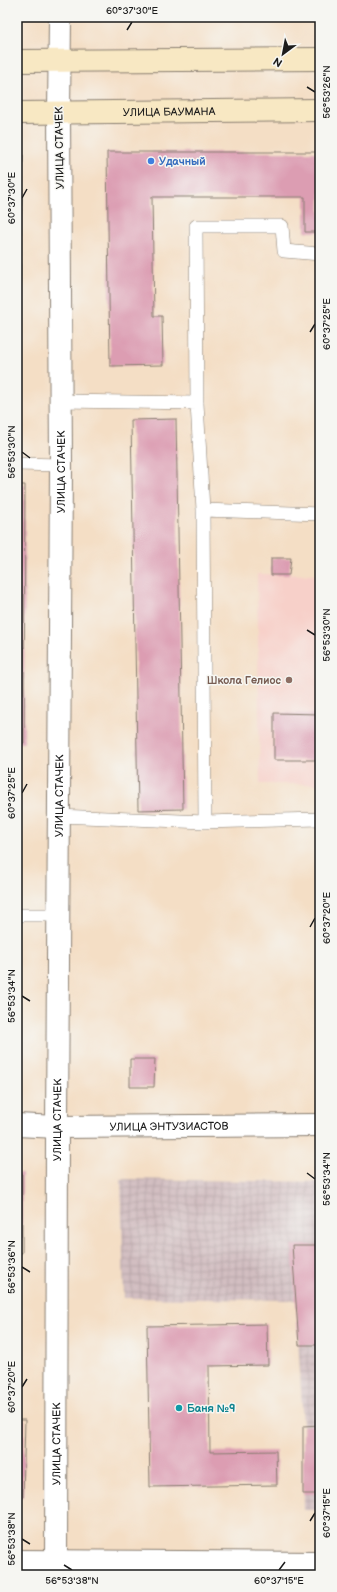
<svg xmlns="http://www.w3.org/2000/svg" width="337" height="1592" viewBox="0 0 337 1592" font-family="'Balsamiq Sans',sans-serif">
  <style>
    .built { fill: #f7d0c9 }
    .industrial { fill: url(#industrial-grid) }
    .building { fill: #dc9db2 }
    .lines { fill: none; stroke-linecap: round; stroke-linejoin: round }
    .service-casing { stroke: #887d70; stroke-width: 14 }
    .minor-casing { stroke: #887d70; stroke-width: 24 }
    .tertiary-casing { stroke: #887d70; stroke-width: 24 }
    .secondary-casing { stroke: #887d70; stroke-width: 24 }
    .service { stroke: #fff; stroke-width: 13 }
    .minor { stroke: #fff; stroke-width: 22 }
    .tertiary { stroke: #fff; stroke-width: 22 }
    .secondary { stroke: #f8e8c3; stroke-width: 22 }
    .ticks { fill: none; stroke: #1c1c1c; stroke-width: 1.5 }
    .shop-dot { fill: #3f7fe0; stroke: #f6f6f2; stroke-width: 1.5 }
    .education-dot { fill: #8d6e63; stroke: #f6f6f2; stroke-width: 1.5 }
    .culture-dot { fill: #0f9aa8; stroke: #f6f6f2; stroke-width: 1.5 }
    .labels { text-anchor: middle; stroke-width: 3; stroke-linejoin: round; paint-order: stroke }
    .street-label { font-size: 11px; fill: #1c1c1c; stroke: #f6f6f2 }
    .shop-label { font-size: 11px; font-weight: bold; fill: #366cbe; stroke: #f6f6f2; text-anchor: start }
    .education-label { font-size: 11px; font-weight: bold; fill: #785e54; stroke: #f6f6f2; text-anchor: end }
    .culture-label { font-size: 11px; font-weight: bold; fill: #0d838f; stroke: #f6f6f2; text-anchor: start }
    .neatline { fill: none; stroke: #1c1c1c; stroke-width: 1.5 }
    .ticks-label { font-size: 10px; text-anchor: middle; fill: #1c1c1c }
  </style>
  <defs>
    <pattern id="industrial-grid" width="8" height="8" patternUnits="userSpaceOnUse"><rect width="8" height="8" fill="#d2bec1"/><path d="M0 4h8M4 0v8" fill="none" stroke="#b4a3a5"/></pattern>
  </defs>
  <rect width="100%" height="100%" fill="#f6f6f2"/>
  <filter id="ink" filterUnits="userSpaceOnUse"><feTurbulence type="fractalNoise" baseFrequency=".025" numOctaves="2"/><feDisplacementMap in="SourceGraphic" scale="8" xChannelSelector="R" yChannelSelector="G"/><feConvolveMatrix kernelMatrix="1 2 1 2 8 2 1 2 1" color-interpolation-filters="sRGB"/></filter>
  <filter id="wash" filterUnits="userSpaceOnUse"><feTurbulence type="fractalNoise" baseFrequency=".012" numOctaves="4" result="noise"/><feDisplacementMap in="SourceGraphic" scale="16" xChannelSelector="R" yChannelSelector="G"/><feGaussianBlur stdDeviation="0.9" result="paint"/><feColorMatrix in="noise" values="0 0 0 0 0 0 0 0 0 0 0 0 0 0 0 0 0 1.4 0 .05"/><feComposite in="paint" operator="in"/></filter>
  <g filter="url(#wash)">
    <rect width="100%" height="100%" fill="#f4dec5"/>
    <path class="built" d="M257,574L320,575V784H260Z"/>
    <path class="industrial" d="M121,1179L320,1182V1510H304L303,1426L296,1300L124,1298Z"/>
    <g id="blocks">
      <path class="building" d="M242,17H301V19L242,18Z
        M107,152H320V232H305V197H152L154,316H162L163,365L110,366Z
        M17,155H23L18,352H17Z
        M176,419L183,809L138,810L131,420Z
        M17,485H25L24,743H17Z
        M271,558H291L289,575H271Z
        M274,713L320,714V760H274Z
        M130,1059H155L154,1087H130Z
        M17,1173H22V1253H17Z
        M292,1245H320V1345H299Z
        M267,1324L268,1365L209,1366L210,1452L276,1451L277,1485L150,1487L147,1326Z
        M17,1420H25L23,1497H17Z
        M320,1425V1494H303V1426Z"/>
    </g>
  </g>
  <g filter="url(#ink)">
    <use href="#blocks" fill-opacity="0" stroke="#887d70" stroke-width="1"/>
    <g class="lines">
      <defs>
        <path id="service" d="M61,401L197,403
          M17,464L61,465
          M203,510L320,514
          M58,816L205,822L320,819
          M205,822L203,510L197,403L196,226H282L284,251L320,254
          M17,915H58"/>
        <g id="minor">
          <path d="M17,1561L320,1563"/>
          <path id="s1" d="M56,1575L57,1127L61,465L59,113L60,17"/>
        </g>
        <g id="tertiary">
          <path id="s2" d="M17,1125L57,1127L320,1125"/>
        </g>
        <g id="secondary">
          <path d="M17,61L320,59"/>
          <path id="s3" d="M17,113L320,110"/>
        </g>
      </defs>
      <use href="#service" class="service-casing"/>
      <use href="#minor" class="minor-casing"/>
      <use href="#tertiary" class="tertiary-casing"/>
      <use href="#secondary" class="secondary-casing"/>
      <use href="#service" class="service"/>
      <use href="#minor" class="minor"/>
      <use href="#tertiary" class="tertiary"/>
      <use href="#secondary" class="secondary"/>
    </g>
  </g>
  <path class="ticks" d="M127,30L132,22M307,87L315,92M22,198L27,189M310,332L315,324M22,452L30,458M307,630L315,635M22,793L27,784M310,927L315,918M22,996L30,1001M307,1173L315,1179M22,1267L30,1272M22,1387L27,1379M310,1521L315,1513M22,1539L30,1544M64,1565L72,1570M279,1570L285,1562"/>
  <circle class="shop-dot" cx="151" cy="161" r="4"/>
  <circle class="education-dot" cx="289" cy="680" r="4"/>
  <circle class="culture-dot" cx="179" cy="1408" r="4"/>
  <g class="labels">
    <g class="street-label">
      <text dy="4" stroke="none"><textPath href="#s3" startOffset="152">УЛИЦА БАУМАНА</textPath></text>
      <text transform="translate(59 148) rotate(-91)" y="4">УЛИЦА СТАЧЕК</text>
      <text dy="4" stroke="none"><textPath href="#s1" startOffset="1103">УЛИЦА СТАЧЕК</textPath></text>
      <text dy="4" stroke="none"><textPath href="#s1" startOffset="779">УЛИЦА СТАЧЕК</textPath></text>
      <text dy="4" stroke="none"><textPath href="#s1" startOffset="455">УЛИЦА СТАЧЕК</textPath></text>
      <text dy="4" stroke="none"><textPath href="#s2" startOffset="152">УЛИЦА ЭНТУЗИАСТОВ</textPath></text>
      <text dy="4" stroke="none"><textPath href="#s1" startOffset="131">УЛИЦА СТАЧЕК</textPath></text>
    </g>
    <g class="shop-label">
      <text x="159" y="165">Удачный</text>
    </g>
    <g class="education-label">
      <text x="281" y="684">Школа Гелиос</text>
    </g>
    <g class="culture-label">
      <text x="187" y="1412">Баня №9</text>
    </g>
  </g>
  <rect width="337" height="1592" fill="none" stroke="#f6f6f2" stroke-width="44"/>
  <g transform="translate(283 54) rotate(212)" stroke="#f6f6f2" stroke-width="3" paint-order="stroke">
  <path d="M0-3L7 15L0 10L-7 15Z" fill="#1c1c1c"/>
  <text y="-6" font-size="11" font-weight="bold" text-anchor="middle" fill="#1c1c1c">N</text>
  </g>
  <rect x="22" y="22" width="293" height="1548" class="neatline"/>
  <g class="ticks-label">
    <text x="132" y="14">60°37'30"E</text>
    <text transform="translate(326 92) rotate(-90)" y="4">56°53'26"N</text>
    <text transform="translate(11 198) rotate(-90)" y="4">60°37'30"E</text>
    <text transform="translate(326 324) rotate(-90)" y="4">60°37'25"E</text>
    <text transform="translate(11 452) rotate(-90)" y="4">56°53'30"N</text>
    <text transform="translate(326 635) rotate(-90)" y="4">56°53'30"N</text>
    <text transform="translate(11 793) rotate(-90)" y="4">60°37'25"E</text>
    <text transform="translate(326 918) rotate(-90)" y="4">60°37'20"E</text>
    <text transform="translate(11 996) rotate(-90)" y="4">56°53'34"N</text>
    <text transform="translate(326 1179) rotate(-90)" y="4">56°53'34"N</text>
    <text transform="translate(11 1267) rotate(-90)" y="4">56°53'36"N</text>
    <text transform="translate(11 1387) rotate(-90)" y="4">60°37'20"E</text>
    <text transform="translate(326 1513) rotate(-90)" y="4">60°37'15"E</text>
    <text transform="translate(11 1539) rotate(-90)" y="4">56°53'38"N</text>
    <text x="72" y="1584">56°53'38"N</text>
    <text x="279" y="1584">60°37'15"E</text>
  </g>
</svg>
